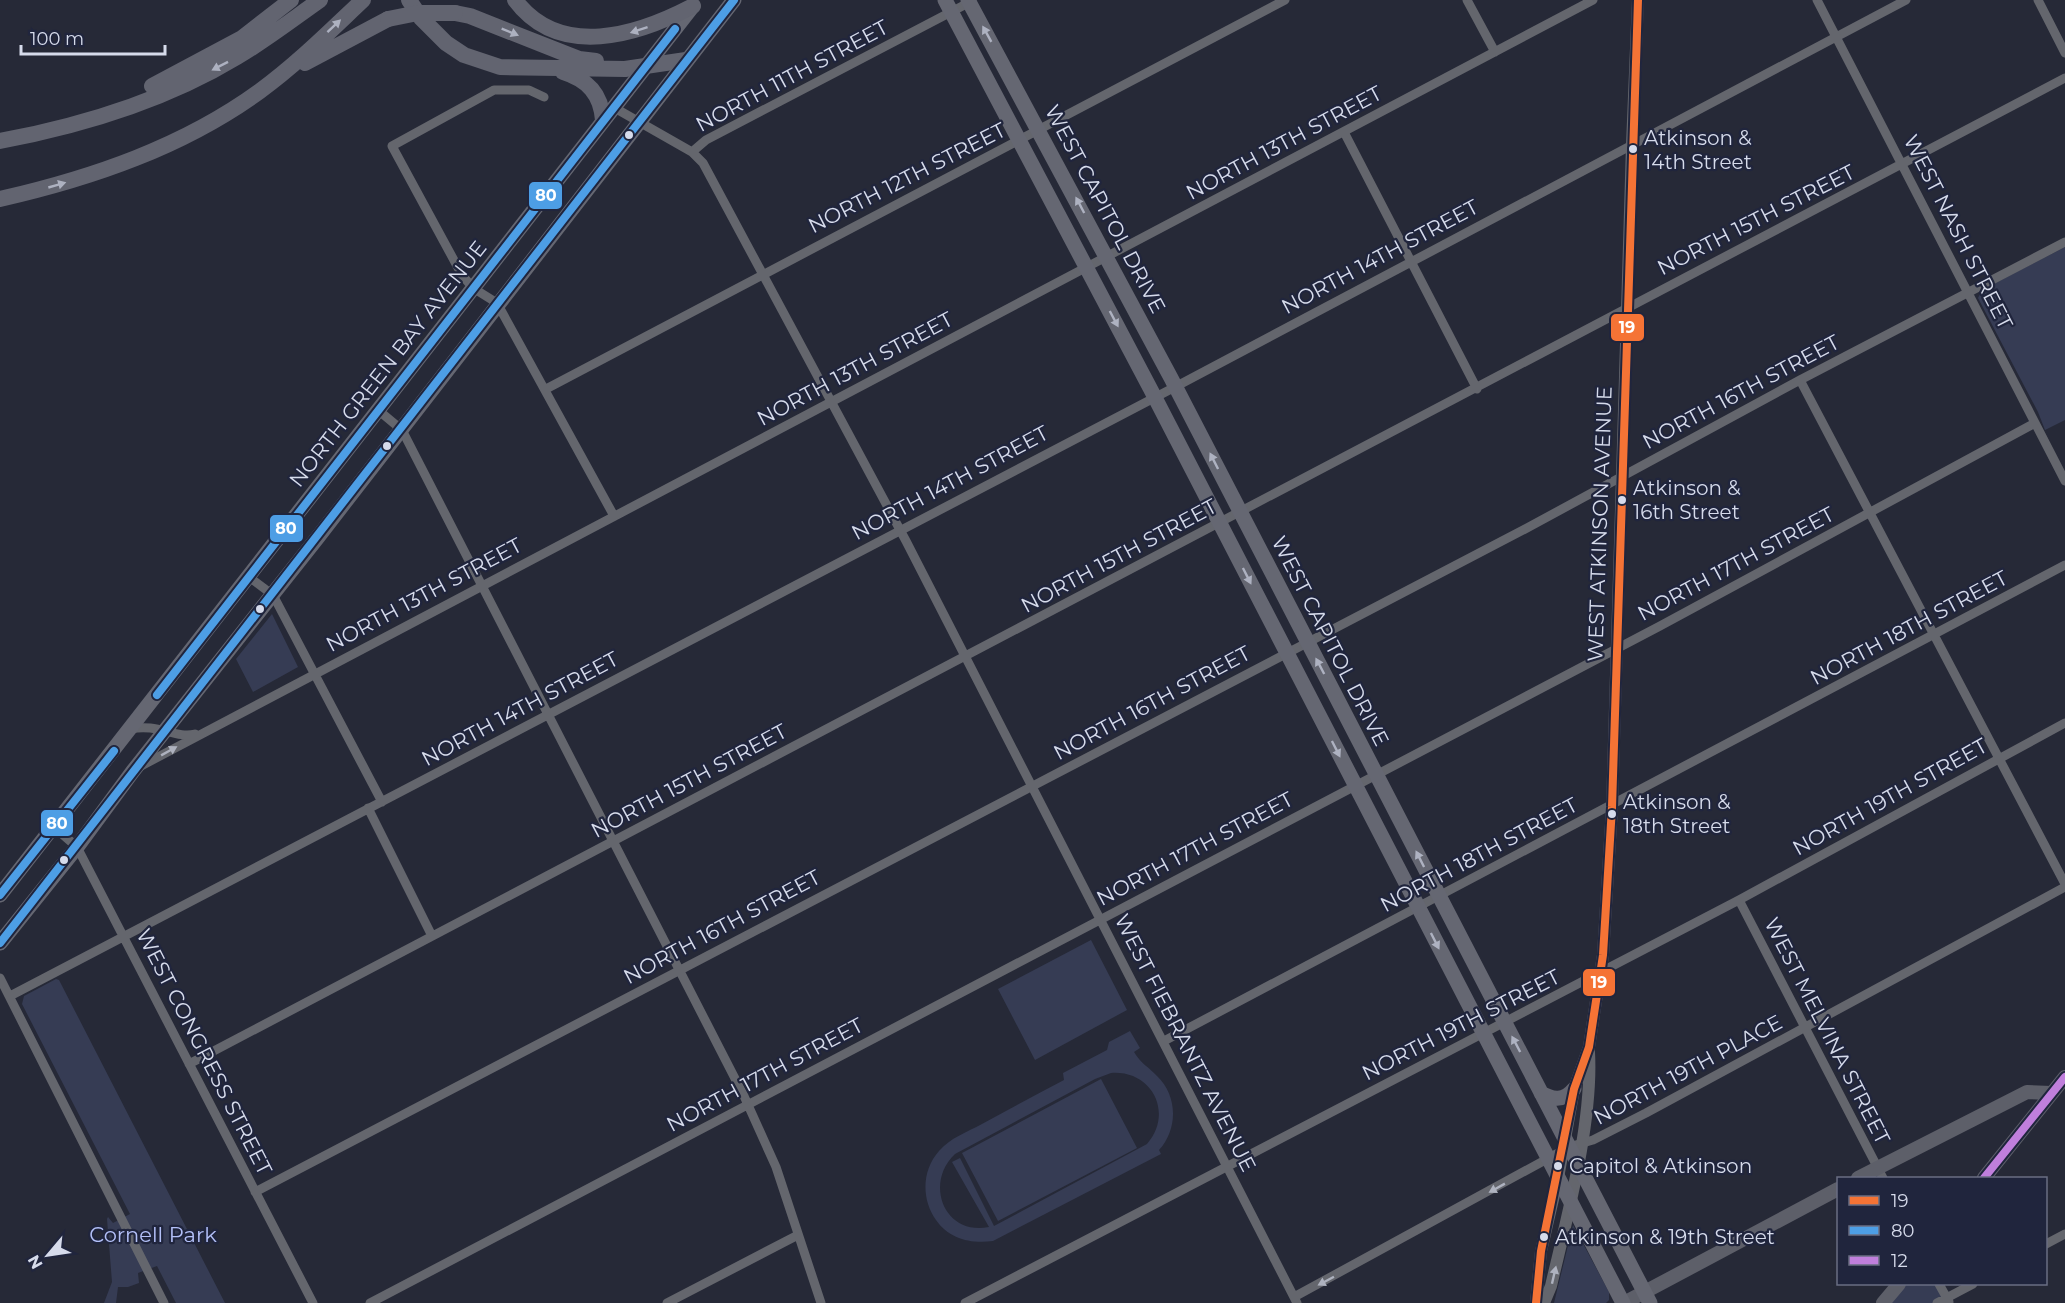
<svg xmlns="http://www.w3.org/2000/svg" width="2065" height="1303" viewBox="0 0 2065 1303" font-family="Montserrat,sans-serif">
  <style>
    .green { fill: #363c54; fill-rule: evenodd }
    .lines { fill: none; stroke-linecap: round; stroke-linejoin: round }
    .minor { stroke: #64666d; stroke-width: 9 }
    .tertiary { stroke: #64666d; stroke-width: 12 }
    .secondary { stroke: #5d5f69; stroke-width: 14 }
    .primary { stroke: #656772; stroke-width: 15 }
    .motorway { stroke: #626470; stroke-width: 16 }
    .motorway-bridge { stroke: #626470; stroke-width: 16 }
    .bus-1-casing { stroke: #20253d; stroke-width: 12 }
    .bus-2-casing { stroke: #20253d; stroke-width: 12 }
    .bus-3-casing { stroke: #20253d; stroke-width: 12 }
    .bus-1 { stroke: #f57335; stroke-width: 8 }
    .bus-2 { stroke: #4d9ee5; stroke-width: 8 }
    .bus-3 { stroke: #c07fdc; stroke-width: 8 }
    .oneway { fill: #adb1c0 }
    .oneway2 { fill: #aeb2c1 }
    .oneway3 { fill: #aeb2bf }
    .bus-dot { fill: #d6dbeb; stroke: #20253d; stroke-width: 2 }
    .labels { text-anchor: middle; stroke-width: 4.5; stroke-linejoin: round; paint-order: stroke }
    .bus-label { font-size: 20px; fill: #d6dbeb; stroke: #20253d; text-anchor: start }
    .street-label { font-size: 21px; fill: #d6dbeb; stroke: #20253d }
    .park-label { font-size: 21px; fill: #b3c0f8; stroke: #20253d }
    .line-badge { stroke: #20253d; stroke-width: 2 }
    .badge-label { font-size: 16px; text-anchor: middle; font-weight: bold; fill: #fff }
  </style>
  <rect width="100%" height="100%" fill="#262937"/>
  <path class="green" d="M2065,247V420L2045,430L2038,412L1978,298L1982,290Z
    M272,614L298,667L253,692L236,659Z
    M1091,940L1127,1010L1035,1060L998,989Z
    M56,979L59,980L225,1303H176L157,1266L138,1273L139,1283L128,1287H118L116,1303H104L112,1282L107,1219L108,1217L113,1223L130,1214L22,1004L24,996Z
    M1130,1031L1140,1048L1134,1052C1141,1064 1149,1067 1157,1076C1178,1096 1178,1129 1159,1150L1161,1154L993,1241C971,1244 949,1239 936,1220C921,1199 922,1170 939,1151C950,1138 967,1132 982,1124C1009,1109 1036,1095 1064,1080L1063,1073L1107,1050L1109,1042ZM1111,1073C1152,1070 1174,1113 1147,1144L994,1226L960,1158L952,1162L989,1227C944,1236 924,1183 955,1154L1095,1079Z
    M1101,1079L1137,1148L998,1221L962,1153Z
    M1573,1225L1609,1292V1300L1606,1303H1554Z
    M1899,1284H1939L1947,1298L1937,1303H1883Z"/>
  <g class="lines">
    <path class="minor" d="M1467,0L1495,52
      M1817,0L2065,481
      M2038,0L2065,53
      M544,97L529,90H494L392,146L462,275L473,288L497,303L614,516
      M613,107L692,152L703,163L906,541L1297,1303
      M1344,132L1477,389
      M692,152L706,140L972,1
      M1800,380L2065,884
      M546,389L1285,0
      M378,410L402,430L744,1096L776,1167L821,1303
      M249,577L273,595L382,802
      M131,729C157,723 176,739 195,734
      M141,766L1593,0
      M368,808L432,936
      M53,826L77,847L313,1303
      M1739,900L1883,1178
      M0,978L164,1303
      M10,996L1175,387L1906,0
      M1164,1041L2065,565
      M189,1064L2065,78
      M255,1192L1527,528L1800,380L2065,242
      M2046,1244L2065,1234
      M1939,1284L1949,1302
      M1294,1297L1569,1147L1593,1140L1646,1113L2065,887
      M370,1303L1660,626L2035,423
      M667,1303L798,1235
      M965,1303L1739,900L2065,723
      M1937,1303L1973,1284"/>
    <path class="tertiary" d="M1536,1303L1541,1251L1558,1178L1574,1089L1589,1047L1603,955L1612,807L1632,145L1638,0
      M1544,1303L1551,1286C1567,1217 1593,1122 1589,1052"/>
    <path class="secondary" d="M1858,1178L2027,1092L2051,1093
      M1984,1178L2065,1077
      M1624,1303L1838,1189
      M1883,1303L1899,1284"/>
    <path class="primary" d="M945,0L1150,388L1623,1303
      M968,0L1171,378L1650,1303
      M0,895L693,6
      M0,943L77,847L133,771L318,537L734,0
      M1541,1093C1553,1100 1564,1101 1574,1089"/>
    <path class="motorway" d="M409,0L421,18L446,43L464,55L500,67L625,69L686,60
      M515,0C560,60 638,35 693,6
      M455,13L470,16L579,59L596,61
      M305,63L388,19
      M563,72C588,80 601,94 603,120
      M152,86L242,38L291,0
      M0,141C80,126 166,100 237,57C266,40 293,19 320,0
      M0,199C92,178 183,147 260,91C297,64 330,31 363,0"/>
    <path class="motorway-bridge" d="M388,19L418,13H455"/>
    <defs>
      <path id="bus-1" d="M1536,1303L1541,1251L1574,1089L1589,1047L1603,955L1612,807L1638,0"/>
      <path id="bus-2" d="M157,695L675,29
        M0,895L114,751
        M0,943L734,0"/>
      <path id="bus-3" d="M1984,1178L2065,1077"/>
    </defs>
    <use href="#bus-1" class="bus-1-casing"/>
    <use href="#bus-2" class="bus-2-casing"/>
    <use href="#bus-3" class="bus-3-casing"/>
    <use href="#bus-1" class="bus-1"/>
    <use href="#bus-2" class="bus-2"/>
    <use href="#bus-3" class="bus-3"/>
  </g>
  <defs><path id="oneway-solid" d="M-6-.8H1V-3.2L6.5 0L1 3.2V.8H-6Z" transform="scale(1.5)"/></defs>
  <g class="oneway">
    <use href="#oneway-solid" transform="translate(334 26) rotate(-43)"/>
    <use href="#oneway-solid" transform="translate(639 30) rotate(162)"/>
    <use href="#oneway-solid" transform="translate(510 32) rotate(22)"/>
    <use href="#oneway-solid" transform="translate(220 66) rotate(153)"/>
    <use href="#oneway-solid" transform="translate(57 185) rotate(-16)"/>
  </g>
  <g class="oneway2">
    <use href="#oneway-solid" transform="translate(987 34) rotate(-119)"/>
    <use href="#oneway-solid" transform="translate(1080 205) rotate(-118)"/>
    <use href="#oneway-solid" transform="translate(1114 319) rotate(62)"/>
    <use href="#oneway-solid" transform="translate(1214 461) rotate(-117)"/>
    <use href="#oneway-solid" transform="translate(1247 576) rotate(63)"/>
    <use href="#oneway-solid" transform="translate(1320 666) rotate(-118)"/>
    <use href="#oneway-solid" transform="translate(1336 749) rotate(63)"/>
    <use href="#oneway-solid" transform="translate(1420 859) rotate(-117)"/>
    <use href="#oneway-solid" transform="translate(1435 941) rotate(63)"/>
    <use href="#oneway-solid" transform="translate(1516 1044) rotate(-118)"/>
  </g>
  <g class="oneway3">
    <use href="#oneway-solid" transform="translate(169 751) rotate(-29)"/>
    <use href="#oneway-solid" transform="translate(1497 1188) rotate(151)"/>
    <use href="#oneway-solid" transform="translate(1554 1275) rotate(-77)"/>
    <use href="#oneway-solid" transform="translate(1326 1281) rotate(152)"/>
  </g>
  <g class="bus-dot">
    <circle cx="629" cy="135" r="5"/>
    <circle cx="1633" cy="149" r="5"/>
    <circle cx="387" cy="446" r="5"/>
    <circle cx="1622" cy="500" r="5"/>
    <circle cx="260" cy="609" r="5"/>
    <circle cx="1612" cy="814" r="5"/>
    <circle cx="64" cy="860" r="5"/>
    <circle cx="1558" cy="1166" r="5"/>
    <circle cx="1544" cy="1237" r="5"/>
  </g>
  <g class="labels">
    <g class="bus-label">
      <text x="1644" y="145">Atkinson &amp;<tspan x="1644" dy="24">14th Street</tspan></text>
      <text x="1633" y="495">Atkinson &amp;<tspan x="1633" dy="24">16th Street</tspan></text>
      <text x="1623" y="809">Atkinson &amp;<tspan x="1623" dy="24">18th Street</tspan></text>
      <text x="1569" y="1173">Capitol &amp; Atkinson</text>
      <text x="1555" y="1244">Atkinson &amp; 19th Street</text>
    </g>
    <g class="street-label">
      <text transform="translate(792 76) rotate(-28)" y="7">NORTH 11TH STREET</text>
      <text transform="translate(1284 143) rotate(-28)" y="7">NORTH 13TH STREET</text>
      <text transform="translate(907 178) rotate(-27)" y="7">NORTH 12TH STREET</text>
      <text transform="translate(1105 209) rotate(62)" y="7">WEST CAPITOL DRIVE</text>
      <text transform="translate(1756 220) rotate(-27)" y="7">NORTH 15TH STREET</text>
      <text transform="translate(1958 232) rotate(63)" y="7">WEST NASH STREET</text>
      <text transform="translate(1380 257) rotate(-28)" y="7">NORTH 14TH STREET</text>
      <text transform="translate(388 364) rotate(-52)" y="7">NORTH GREEN BAY AVENUE</text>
      <text transform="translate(855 369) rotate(-28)" y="7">NORTH 13TH STREET</text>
      <text transform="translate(1741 392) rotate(-28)" y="7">NORTH 16TH STREET</text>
      <text transform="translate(950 483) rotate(-28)" y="7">NORTH 14TH STREET</text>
      <text transform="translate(1600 524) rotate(-88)" y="7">WEST ATKINSON AVENUE</text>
      <text transform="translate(1119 556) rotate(-28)" y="7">NORTH 15TH STREET</text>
      <text transform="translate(1736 564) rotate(-28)" y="7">NORTH 17TH STREET</text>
      <text transform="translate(424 595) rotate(-28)" y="7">NORTH 13TH STREET</text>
      <text transform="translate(1909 628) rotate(-28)" y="7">NORTH 18TH STREET</text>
      <text transform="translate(1330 641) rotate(63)" y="7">WEST CAPITOL DRIVE</text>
      <text transform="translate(1152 703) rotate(-28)" y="7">NORTH 16TH STREET</text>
      <text transform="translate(520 709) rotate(-28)" y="7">NORTH 14TH STREET</text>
      <text transform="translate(689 781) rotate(-28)" y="7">NORTH 15TH STREET</text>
      <text transform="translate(1890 797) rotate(-29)" y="7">NORTH 19TH STREET</text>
      <text transform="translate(1195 849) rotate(-28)" y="7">NORTH 17TH STREET</text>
      <text transform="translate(1479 855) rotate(-28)" y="7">NORTH 18TH STREET</text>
      <text transform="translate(722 927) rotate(-28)" y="7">NORTH 16TH STREET</text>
      <text transform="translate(1461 1025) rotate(-27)" y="7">NORTH 19TH STREET</text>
      <text transform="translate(1827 1031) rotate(63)" y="7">WEST MELVINA STREET</text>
      <text transform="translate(1185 1043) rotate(63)" y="7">WEST FIEBRANTZ AVENUE</text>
      <text transform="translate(204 1052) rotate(63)" y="7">WEST CONGRESS STREET</text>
      <text transform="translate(1688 1070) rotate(-28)" y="7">NORTH 19TH PLACE</text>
      <text transform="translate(765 1075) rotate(-28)" y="7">NORTH 17TH STREET</text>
    </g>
    <g class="park-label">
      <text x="153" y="1242">Cornell Park</text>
    </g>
  </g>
  <g class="line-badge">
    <rect x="528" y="181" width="35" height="29" rx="6" fill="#4d9ee5"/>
    <rect x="1610" y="313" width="35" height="29" rx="6" fill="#f57335"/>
    <rect x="269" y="514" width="35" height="29" rx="6" fill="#4d9ee5"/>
    <rect x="40" y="809" width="34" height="28" rx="6" fill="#4d9ee5"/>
    <rect x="1582" y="968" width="34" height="29" rx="6" fill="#f57335"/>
  </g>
  <g class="badge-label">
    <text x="546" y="201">80</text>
    <text x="1627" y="333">19</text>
    <text x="286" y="534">80</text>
    <text x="57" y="829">80</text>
    <text x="1599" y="988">19</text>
  </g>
  <rect x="1837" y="1177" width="210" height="108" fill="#20253d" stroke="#696e83" stroke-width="1.5"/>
  <rect x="1849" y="1196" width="30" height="9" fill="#f57335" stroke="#696e83" stroke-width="1.5"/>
  <text x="1891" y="1207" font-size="18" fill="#d6dbeb">19</text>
  <rect x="1849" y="1226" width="30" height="9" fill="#4d9ee5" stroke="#696e83" stroke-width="1.5"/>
  <text x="1891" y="1237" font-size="18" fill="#d6dbeb">80</text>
  <rect x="1849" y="1256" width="30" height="9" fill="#c07fdc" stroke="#696e83" stroke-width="1.5"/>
  <text x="1891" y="1267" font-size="18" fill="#d6dbeb">12</text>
  <g transform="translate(48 1255) rotate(241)" stroke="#20253d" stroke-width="4.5" paint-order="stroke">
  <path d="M0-4.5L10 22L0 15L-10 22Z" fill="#d6dbeb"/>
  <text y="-9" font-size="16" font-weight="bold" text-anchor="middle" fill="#d6dbeb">N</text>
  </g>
  <path d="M21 45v9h144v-9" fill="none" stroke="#d6dbeb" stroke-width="3"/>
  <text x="30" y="45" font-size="18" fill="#d6dbeb" stroke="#20253d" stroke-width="4.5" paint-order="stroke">100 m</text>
</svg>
